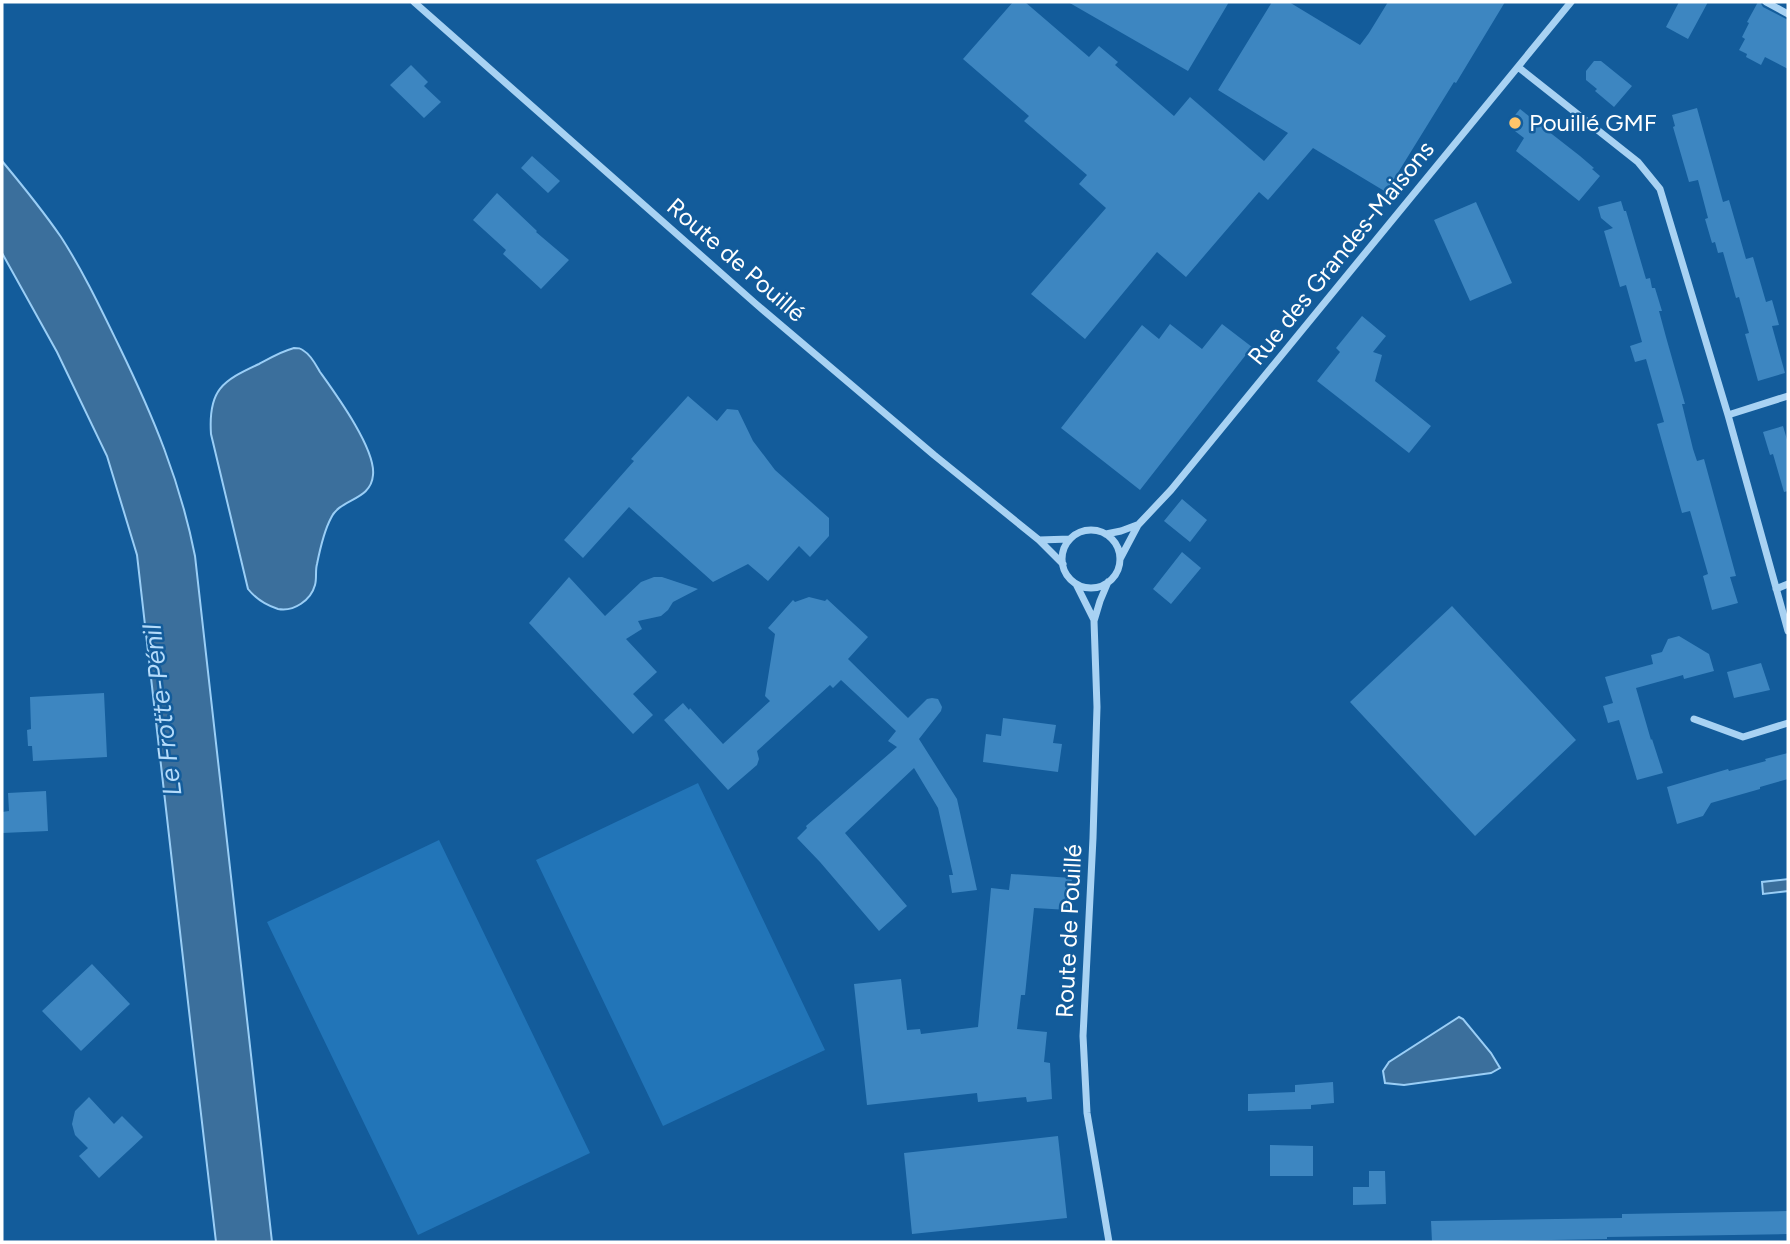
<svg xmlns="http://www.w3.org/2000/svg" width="1790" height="1244" viewBox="0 0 1790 1244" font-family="Figtree,sans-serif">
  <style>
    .green { fill: #2275b8 }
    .water { fill: #3b6f9c; stroke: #9acef6; stroke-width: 2 }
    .building { fill: #3d86c1 }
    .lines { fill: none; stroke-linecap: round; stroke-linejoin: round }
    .minor { stroke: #a8d2f3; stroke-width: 7 }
    .poi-dot { fill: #ffc56a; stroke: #135c9b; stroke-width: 2.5 }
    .labels { text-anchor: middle; stroke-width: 5; stroke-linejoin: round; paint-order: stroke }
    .poi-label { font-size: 24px; fill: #fff; stroke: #135c9b; text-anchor: start }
    .street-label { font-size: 24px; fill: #fff; stroke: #135c9b }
    .water-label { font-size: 26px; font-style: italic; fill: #b4dbfa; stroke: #135c9b }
  </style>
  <rect width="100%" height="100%" fill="#135c9b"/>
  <path class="green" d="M698,783L825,1050L663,1126L536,860Z
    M439,840L590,1153L418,1235L267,922Z"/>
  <path class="water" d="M2,161C22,185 43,211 61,237C83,271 101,309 119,346C153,416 180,480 195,556L272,1242H216L192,1037L137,555L107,456L57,352L2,253Z
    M294,348C299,348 300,348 304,351C311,355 316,365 320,372C335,393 376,449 373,475C371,501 340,498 331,518C324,531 320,549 317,564C315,571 317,578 315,585C311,600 294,612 278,609C265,605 256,599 248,589L211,434C208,390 222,381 259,364C270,358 282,351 294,348Z
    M1788,879V891L1763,894L1762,882Z
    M1459,1017L1463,1019L1491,1053L1500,1068L1491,1073L1404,1085L1385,1083L1383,1071L1389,1062Z"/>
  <path class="building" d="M1013,2H1025L1089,57L1099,46L1118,62L1115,65L1174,116L1190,97L1264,161L1288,133L1218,90L1272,2H1289L1360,45L1369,33L1388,2H1505L1456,83L1454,82L1386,192L1313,148L1268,200L1259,192L1186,277L1157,252L1085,339L1031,294L1106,208L1079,184L1087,175L1024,121L1029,116L963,59Z
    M1068,2H1229L1188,71Z
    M1679,2H1708L1688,39L1666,27Z
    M1758,2H1760L1763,7L1788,20V69L1765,57L1761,65L1746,57L1747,54L1739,50L1745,39L1742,37L1749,23L1747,22Z
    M1594,61H1601L1632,86L1614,107L1595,91L1597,89L1586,80V71Z
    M411,65L428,82L424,86L441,102L424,118L390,85Z
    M1697,108L1723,202L1729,200L1746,259L1753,257L1766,302L1772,300L1779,325L1772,326L1785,373L1758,381L1745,334L1749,333L1739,297L1736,298L1723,252L1718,253L1715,242L1712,243L1705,219L1708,218L1698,180L1689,182L1673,127L1675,126L1672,115Z
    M1520,109L1580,156L1594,168L1592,169L1600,176L1579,201L1516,151L1524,138L1507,125Z
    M532,156L560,181L548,193L521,168Z
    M497,193L537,231L536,232L569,260L541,289L503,254L506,250L473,220Z
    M1621,201L1624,211H1626L1646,279L1650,278L1652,288H1655L1662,311H1659L1666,337L1685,404H1682L1693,449L1697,461L1704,459L1736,576L1730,577L1738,603L1712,610L1703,576L1708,574L1690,511L1682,513L1657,424L1664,422L1646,359L1635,362L1630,346L1642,342L1626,285L1620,287L1604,231L1613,228L1601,218L1598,207Z
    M1476,202L1512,283L1470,301L1434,220Z
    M1362,316L1386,336L1373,352L1382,355L1375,381L1431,426L1409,453L1317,381L1340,352L1336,348Z
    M1170,324L1202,349L1222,324L1252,347L1140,490L1061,428L1142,325L1159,339Z
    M688,396L717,421L727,409L738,410L753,441L775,470L829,518V536L810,557L799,546L768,581L748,564L713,582L629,507L583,558L564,540L634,461L631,459Z
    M1783,426L1788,443V491L1784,492L1773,454L1770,455L1763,432Z
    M1182,499L1207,520L1190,542L1164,521Z
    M1182,552L1201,568L1171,604L1153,589Z
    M569,577L605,616L641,582L654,577H662L698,589L673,602L668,610L661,616L638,621L642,629L626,639L657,672L633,694L653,715L633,734L529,623Z
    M809,597L825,601L827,599L868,637L848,659L908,718L927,699L932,698L938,699L942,707L941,711L919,739L957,799L977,890L952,893L949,875H953L938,808L914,768L845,833L907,906L879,931L820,862L797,838L807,828L806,826L897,747L888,741L896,731L841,680L833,688L830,685L757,751L759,759L757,765L728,790L664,720L683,703L689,710L690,708L723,744L770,701L765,696L775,634L768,628L793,600L795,602Z
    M1452,606L1576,740L1475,836L1350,702Z
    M1679,636L1709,654L1714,671L1684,679L1683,675L1636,688L1651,740L1652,739L1663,773L1637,780L1619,720L1608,723L1603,706L1613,703L1605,677L1653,664L1651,655L1662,652L1668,639Z
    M1761,663L1770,690L1734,698L1727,672Z
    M104,693L107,757L33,761L32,746H28L27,730L31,729L30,697Z
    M1003,718L1056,725L1053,743L1062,744L1058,772L983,762L986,734L1001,736Z
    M1788,753V779L1760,787V789L1711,803L1703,816L1677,824L1667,787L1728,769L1729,771L1766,761L1765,759Z
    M46,791L48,831L2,833V812L9,811L8,793Z
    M1011,874L1072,878L1069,910L1034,908L1025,995H1021L1017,1029L1047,1032L1044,1062L1050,1063L1052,1099L1027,1102L1026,1097L978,1102L977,1093L867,1105L854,984L901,979L907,1030L920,1029L921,1034L978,1027L991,888L1009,890Z
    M92,964L130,1004L81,1051L42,1011Z
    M1333,1082L1334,1103L1311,1105V1109L1248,1111V1094L1295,1092V1085Z
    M89,1097L114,1124L122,1116L143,1137L99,1178L79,1156L88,1148L75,1135L72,1124L75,1111Z
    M1058,1136L1067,1218L912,1234L904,1153Z
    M1270,1145L1313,1146V1176H1270Z
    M1369,1171H1385L1386,1204L1353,1205V1187H1369Z
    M1788,1211V1234L1607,1237V1239L1432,1242L1431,1221L1622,1218V1214Z"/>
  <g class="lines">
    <path class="minor" d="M414,2L756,304L934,455L1039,540L1063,564
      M1766,2L1788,14
      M1518,67L1638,162L1660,189L1728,415L1788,631
      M1728,415L1788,396
      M1062 559a29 29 0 1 1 58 0a29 29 0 1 1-58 0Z
      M1106,534L1121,531L1137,525
      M1039,540L1070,539
      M1120,559L1138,525L1171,490L1571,2
      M1108,582L1100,601L1094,621L1097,707L1093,838L1083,1036L1087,1113L1109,1242
      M1076,584L1094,620
      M1776,589L1788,584
      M1694,719L1743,737L1788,723"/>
  </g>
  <circle class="poi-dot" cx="1515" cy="123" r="7"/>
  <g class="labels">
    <g class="poi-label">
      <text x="1529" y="131">Pouillé GMF</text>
    </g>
    <g class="street-label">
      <text transform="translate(1341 253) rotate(-51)" y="8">Rue des Grandes-Maisons</text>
      <text transform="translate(736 260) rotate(41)" y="8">Route de Pouillé</text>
      <text transform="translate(1069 931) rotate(-87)" y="8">Route de Pouillé</text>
    </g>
    <g class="water-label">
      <text transform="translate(162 710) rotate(-97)" y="9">Le Frotte-Pénil</text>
    </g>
  </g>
  <rect width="1790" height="1244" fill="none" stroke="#ffffff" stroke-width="7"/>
</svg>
